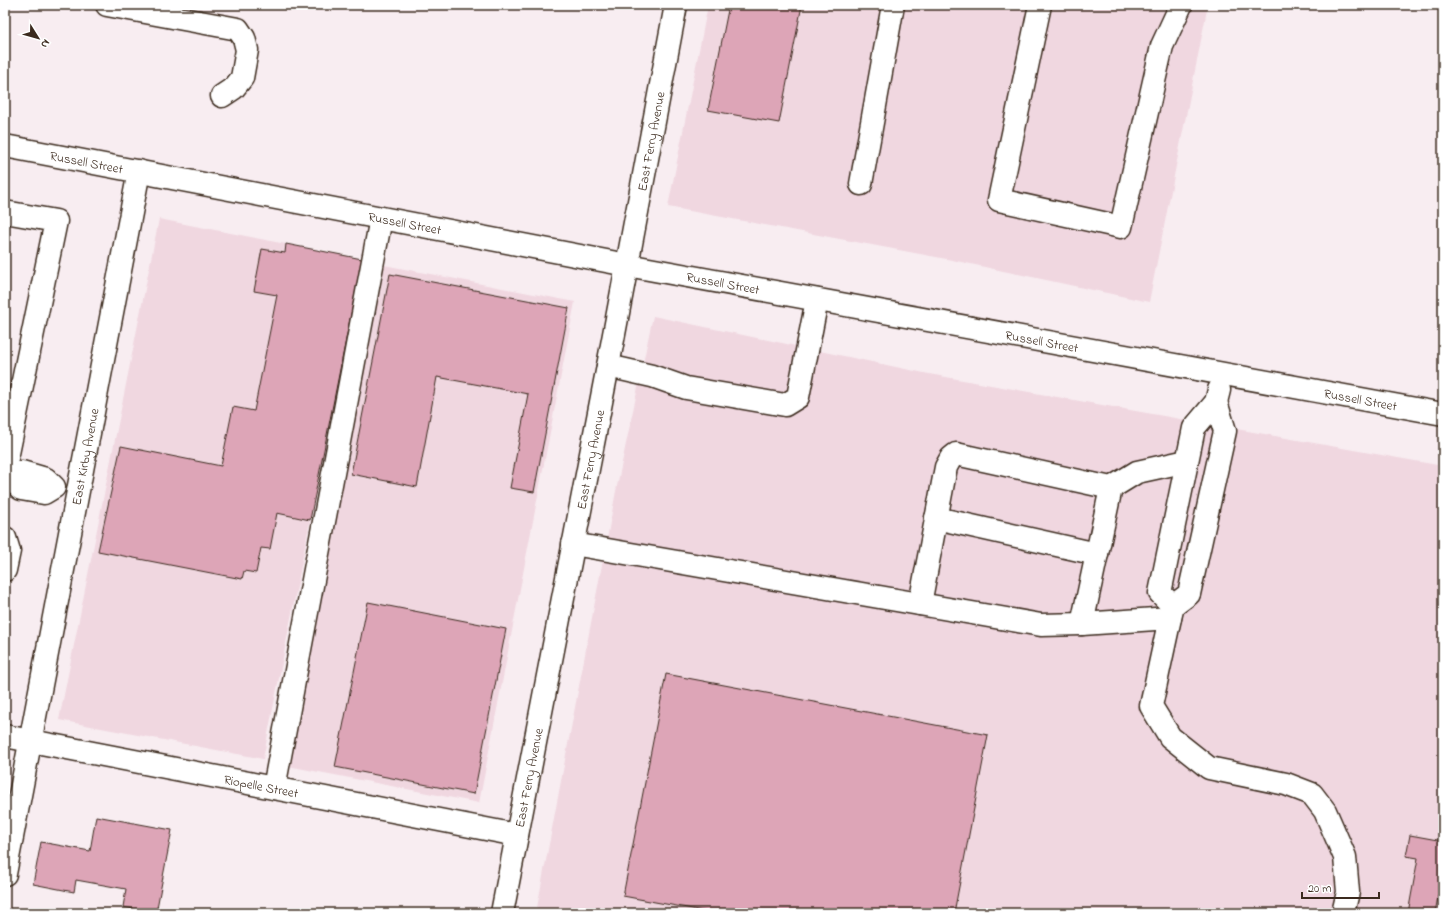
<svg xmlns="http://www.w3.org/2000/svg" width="1448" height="918" viewBox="0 0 1448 918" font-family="'Indie Flower',sans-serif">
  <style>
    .built { fill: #f0d7e0 }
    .building { fill: #dda5b7; stroke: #3b2a1e }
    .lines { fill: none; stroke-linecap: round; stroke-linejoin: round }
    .minor-casing { stroke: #3b2a1e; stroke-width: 25 }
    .minor { stroke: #fff; stroke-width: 22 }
    .labels { text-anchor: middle; stroke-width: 3.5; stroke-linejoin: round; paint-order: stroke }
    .street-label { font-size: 13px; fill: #3b2a1e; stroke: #fff }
  </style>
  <rect width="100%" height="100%" fill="#f8edf1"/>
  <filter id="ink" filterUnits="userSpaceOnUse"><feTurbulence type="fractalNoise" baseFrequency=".025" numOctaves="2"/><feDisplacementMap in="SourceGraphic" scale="8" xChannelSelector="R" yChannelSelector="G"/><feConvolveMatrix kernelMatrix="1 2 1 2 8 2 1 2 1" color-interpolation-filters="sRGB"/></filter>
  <g filter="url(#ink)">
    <path class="built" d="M708,5H1208L1149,302L952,260L668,207Z
      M159,219L362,259L263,759L59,720Z
      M384,265L575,302L479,803L288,766Z
      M653,316L929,374L1443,466V913H536L616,491Z"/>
    <path class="building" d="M729,5H802L779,123L708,110Z
      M286,244L362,259L310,520L277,513L270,549L261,548L256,573L244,571L242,579L98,551L121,446L221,466L233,407L254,411L277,295L254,291L262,249L285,253Z
      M390,274L569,308L534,492L510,488L528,394L437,377L417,487L351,474Z
      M368,602L506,629L474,794L335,767Z
      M666,674L988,735L954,913H714L623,896Z
      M96,816L172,830L156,913L123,907L126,889L76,880L74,892L33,884L41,842L90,851Z
      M1410,835L1443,841V870L1435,913H1408L1418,858L1406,856Z"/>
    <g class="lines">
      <defs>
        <g id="minor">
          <path d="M107,5L238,29L244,38L247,50L242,78L234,88L222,96"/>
          <path d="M1040,5L999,200L1121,227L1162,46L1181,5"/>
          <path id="s1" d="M5,146L627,265L1443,414"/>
          <path d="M861,184L893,5"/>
          <path d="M5,212L56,221L5,468"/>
          <path d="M608,366L652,376L686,388L785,405L798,397L817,300"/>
          <path d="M5,478L11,479L21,489L44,493L54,487L46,479L22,472L11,479"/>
          <path d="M936,518L1097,554"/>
          <path d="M5,538L9,551L5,570"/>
          <path d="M573,544L1041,625L1082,624L1170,618L1173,606L1189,594L1225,431L1216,402"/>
          <path d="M920,604L946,467L951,458L956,454L1111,488L1137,472L1187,461"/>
          <path d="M1173,606L1160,593L1194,428L1216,402L1219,390"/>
          <path d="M1170,618L1151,706L1170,737L1209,768L1286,784L1312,794L1325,811L1345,857L1348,892L1343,913"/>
          <path d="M1082,624L1111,488"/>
          <path id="s2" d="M5,736L517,835"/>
          <path d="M274,788L381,218"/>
          <path id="s3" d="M5,874L139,171"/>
          <path id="s4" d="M502,913L608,366L676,5"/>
        </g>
      </defs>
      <use href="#minor" class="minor-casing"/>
      <use href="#minor" class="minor"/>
    </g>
  </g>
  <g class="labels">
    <g class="street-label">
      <text dy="5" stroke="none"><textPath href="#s4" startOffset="786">East Ferry Avenue</textPath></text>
      <text dy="5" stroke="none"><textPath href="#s1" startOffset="83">Russell Street</textPath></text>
      <text dy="5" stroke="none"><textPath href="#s1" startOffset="407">Russell Street</textPath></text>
      <text dy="5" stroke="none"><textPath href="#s1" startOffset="731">Russell Street</textPath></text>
      <text dy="5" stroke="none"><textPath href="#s1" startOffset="1055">Russell Street</textPath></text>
      <text dy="5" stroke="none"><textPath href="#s1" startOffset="1379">Russell Street</textPath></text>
      <text dy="5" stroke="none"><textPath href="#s3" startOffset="425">East Kirby Avenue</textPath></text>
      <text dy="5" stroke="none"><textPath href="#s4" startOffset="462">East Ferry Avenue</textPath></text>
      <text dy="5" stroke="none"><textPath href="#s4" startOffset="138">East Ferry Avenue</textPath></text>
      <text dy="5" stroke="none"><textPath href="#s2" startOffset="261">Riopelle Street</textPath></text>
    </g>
  </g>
  <rect width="1448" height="918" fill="none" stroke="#fff" stroke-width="20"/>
  <rect x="10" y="10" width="1428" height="898" fill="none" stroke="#3b2a1e" stroke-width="1.5" filter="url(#ink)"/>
  <g transform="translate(38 38) rotate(127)" stroke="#ffffff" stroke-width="3" paint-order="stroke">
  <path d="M0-3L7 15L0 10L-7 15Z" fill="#3b2a1e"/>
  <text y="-6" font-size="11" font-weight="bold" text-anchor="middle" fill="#3b2a1e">N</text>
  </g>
  <path d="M1302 892v6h77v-6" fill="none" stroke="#3b2a1e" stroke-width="2"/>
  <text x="1308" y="892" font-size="12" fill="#3b2a1e" stroke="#ffffff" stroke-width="3" paint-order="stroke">20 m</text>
</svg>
